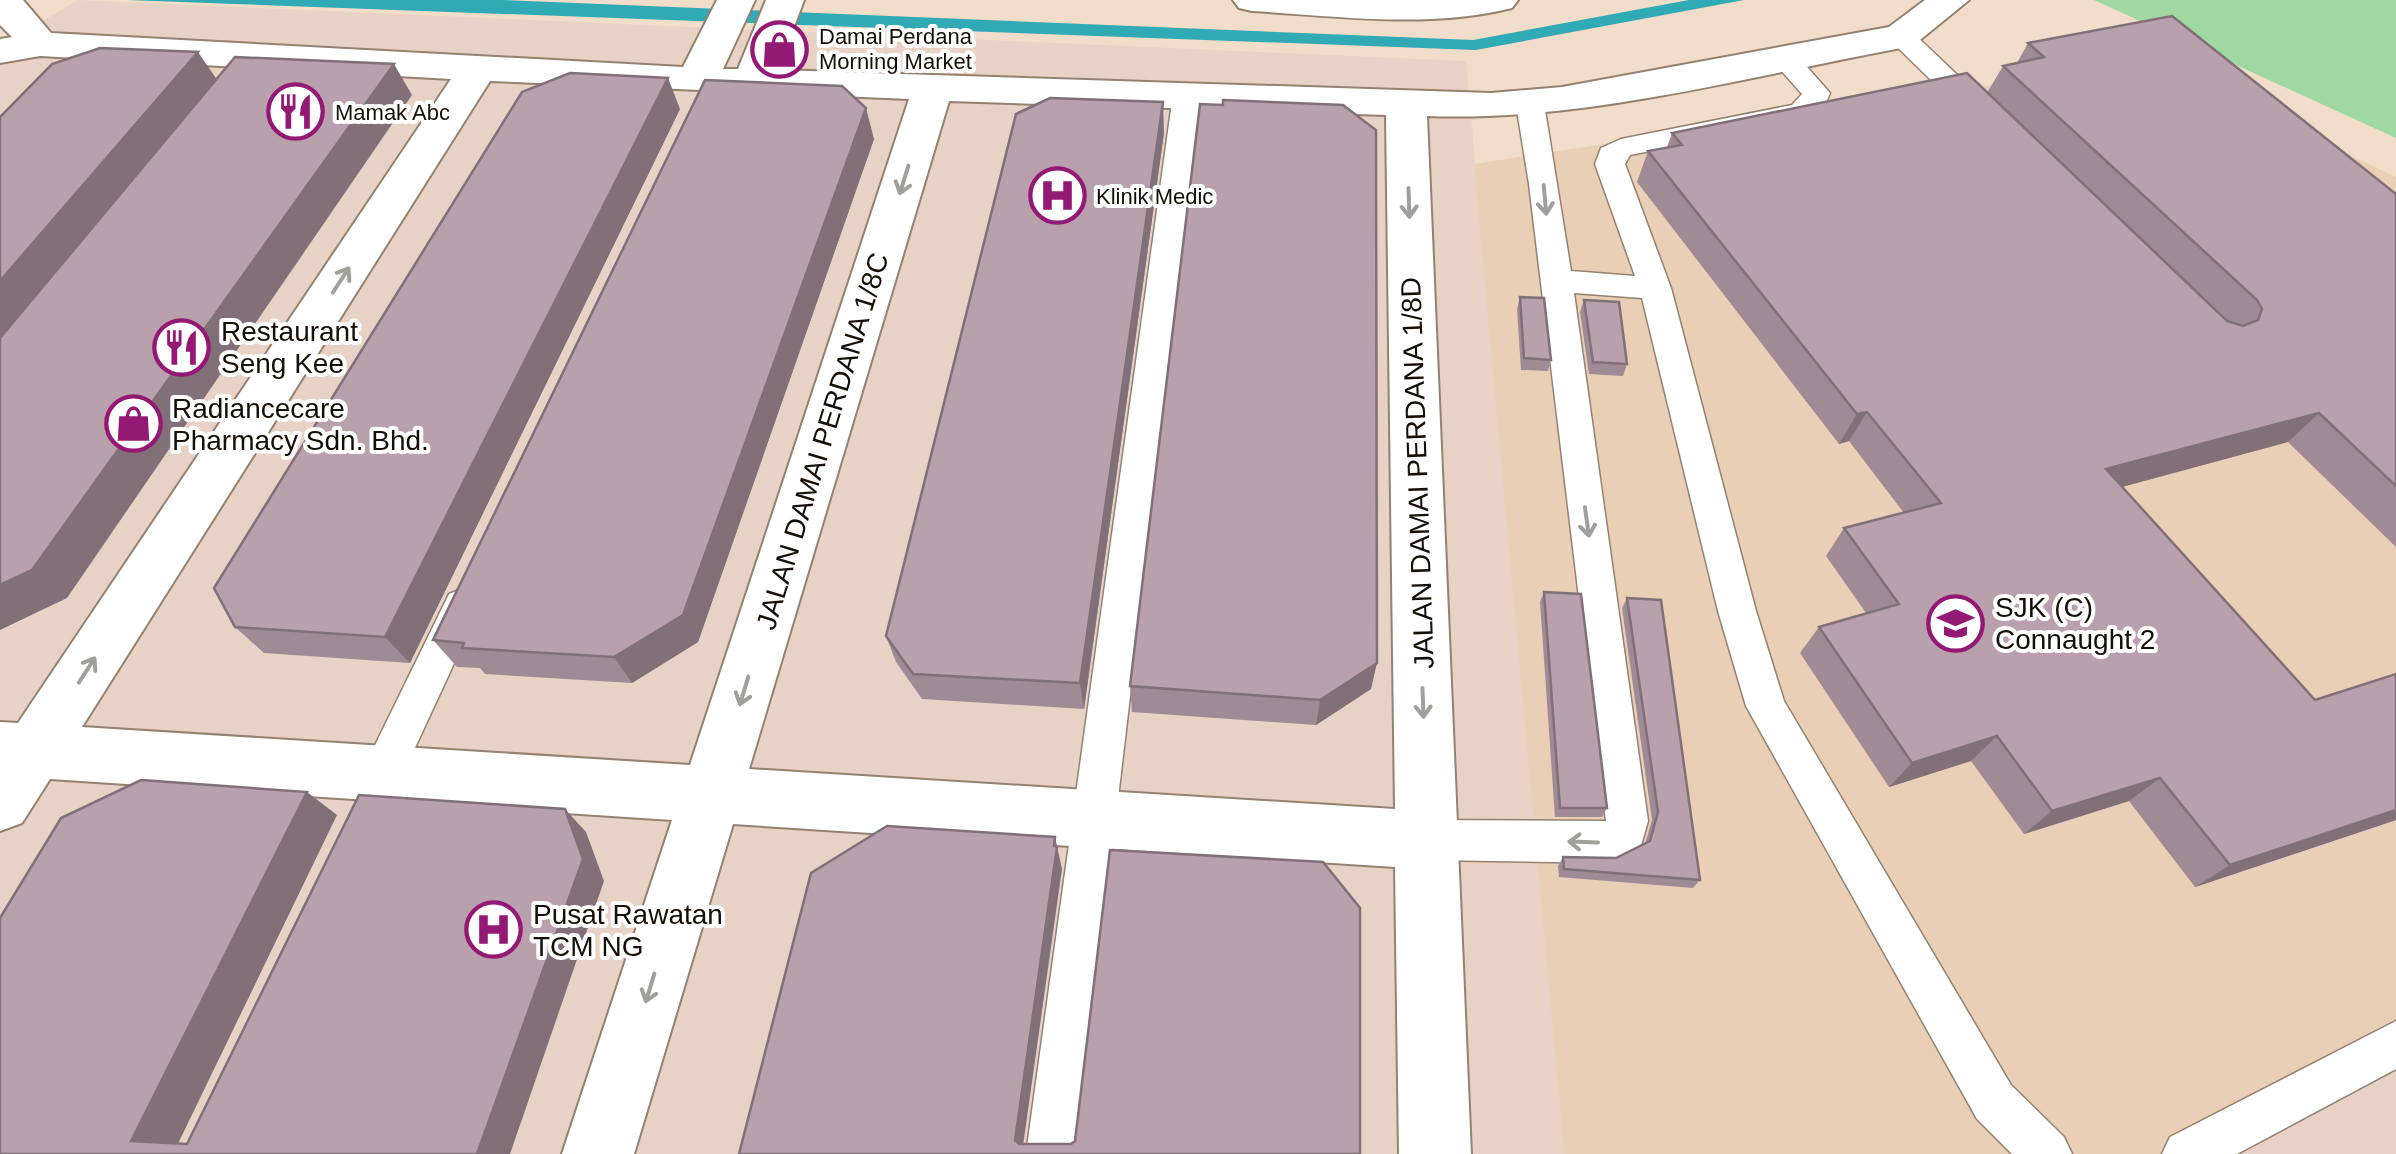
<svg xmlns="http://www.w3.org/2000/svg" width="2396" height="1154" viewBox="0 0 2396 1154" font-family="Arial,sans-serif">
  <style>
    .commercial { fill: #e8d2c5 }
    .built { fill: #e9cfb6 }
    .green { fill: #a0d8a2 }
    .water { fill: #30aab4 }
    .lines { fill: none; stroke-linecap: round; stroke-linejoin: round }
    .lane-casing { stroke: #94816f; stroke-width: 3 }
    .street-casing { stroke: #94816f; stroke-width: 4 }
    .lane { fill: #fff; fill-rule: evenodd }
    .street { fill: #fff; fill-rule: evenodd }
    .wall { fill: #9f8a95 }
    .shaded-wall { fill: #827079 }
    .building { fill: #b9a0ad; stroke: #827079; stroke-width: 2.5 }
    .oneway { stroke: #a19f9c }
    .labels { text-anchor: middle; stroke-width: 8; stroke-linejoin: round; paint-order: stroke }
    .far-poi-label { font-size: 22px; fill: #140e07; stroke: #fff; text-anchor: start }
    .poi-label { font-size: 28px; fill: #140e07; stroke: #fff; text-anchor: start }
    .street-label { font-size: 28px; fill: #140e07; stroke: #fff }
  </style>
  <rect width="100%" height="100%" fill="#f1ddc9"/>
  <path class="commercial" d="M78,0L1466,61L1564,1154H0V46Z
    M2396,1069V1154H2233Z"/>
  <path class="built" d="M2148,61L2396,177V1069L2233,1154H1564L1474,164Z"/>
  <path class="green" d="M2094,0H2396V138Z"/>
  <path class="water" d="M127,0H501L1473,40L1689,0H1744L1476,50Z"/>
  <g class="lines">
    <defs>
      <path id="lane" d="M1901,28L1910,30L1989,105L1993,111L1989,117H1969L1892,42L1888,36L1892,30Z
        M1783,49L1793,51L1830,93L1823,110L1801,121L1630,155L1625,164L1671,288L1756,611L1784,701L2011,1085L2064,1137L2072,1154H2012L1977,1119L1746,706L1718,611L1642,298L1574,293L1648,821L1640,849L1611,863L1427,860L1412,854L1406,840L1412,826L1427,820L1606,821L1529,184L1516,104L1520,98H1540L1544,104L1571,271L1635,276L1595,164L1601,148L1621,139L1792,105L1802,94L1769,57Z
        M1187,87L1201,95L1076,1154H1026L1173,95Z
        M462,589L475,594L481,605L389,804L374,810L359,804L353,791L359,778L449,594Z
        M2396,1021V1069L2237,1154H2162L2170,1137Z"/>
      <path id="street" d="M0,0H23L51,33L683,67L717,0H755L723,69H738L766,0H804L778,70L1491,93L1562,87L1889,27L1925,0H1969L1915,44L1901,48C1746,77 1584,122 1427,116L1471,1154H1399L1395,867L733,824L634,1154H562L672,820L50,779L22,823L0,831V722L18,723L451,79L40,56L0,63V39L12,37L0,25ZM490,81L909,99L690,765L82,727ZM949,101L1386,115L1395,809L749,769Z
        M1233,0H1518L1512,8C1428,29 1338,16 1252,11L1239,8Z"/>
    </defs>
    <use href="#lane" class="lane-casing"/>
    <use href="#street" class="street-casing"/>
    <use href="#lane" class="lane"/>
    <use href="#street" class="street"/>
  </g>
  <path class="wall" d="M2028,43L2396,194V547L2288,442L2122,487L2396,820L2195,887L2129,801L2024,834L1971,761L1889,787L1800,653L1819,627L1866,613L1826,556L1844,528L1904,513L1849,441L1839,444L1637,182L1648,151L1667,147L1672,133L1987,93L2003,66L2017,63Z
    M680,109L410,663L264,653L235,627Z
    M1164,133L1084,709L922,699L896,662L886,636Z
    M874,139L698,642L632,683L485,674L480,668L457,667L433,640Z
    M1520,297L1551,360L1548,371L1521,370L1517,309Z
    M1584,300L1627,364L1623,376L1589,374L1580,312Z
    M1544,592L1607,808L1602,817H1555L1540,602Z
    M1627,598L1700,880L1693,888L1559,877L1558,866L1563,857L1616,858L1645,844L1652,820L1622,608Z
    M1130,686L1371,689L1316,725L1132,712Z"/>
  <path class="shaded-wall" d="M198,52L220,84L0,348V281Z
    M394,64L412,95L67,598L0,630V585Z
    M668,78L680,109L410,663L385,637Z
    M1163,102L1164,133L1084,709L1080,683Z
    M866,108L874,139L698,642L632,683L614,657Z
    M1867,412L1849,441L1839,444L1857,414Z
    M2319,413L2288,442L2081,498L2106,469Z
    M1377,663L1371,689L1316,725L1320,700Z
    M1997,736L1971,761L1889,787L1912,763Z
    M2160,778L2129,801L2024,834L2052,811Z
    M307,792L337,815L173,1154L131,1141Z
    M565,809L586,832L604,881L510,1154H477Z
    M2396,810V820L2195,887L2230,865Z
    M1055,837L1062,869L1022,1153L1015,1140Z"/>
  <path class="building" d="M2172,16L2396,194V486L2319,413L2106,469L2315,700L2396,674V810L2230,865L2160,778L2052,811L1997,736L1912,763L1819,627L1899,604L1844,528L1941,503L1867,412L1857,414L1648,151L1682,145L1672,133L1967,73L2227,321L2243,326L2258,320L2262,309L2257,300L2003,66L2044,57L2028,43Z
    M100,48L198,52L0,281V117L52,64Z
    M235,57L394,64L32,570L0,585V338Z
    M570,73L668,78L385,637L235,627L214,588L522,92Z
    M705,80L842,86L866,108L683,615L614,657L462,648L464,643L433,640Z
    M1050,98L1163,102L1080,683L913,674L886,636L1016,114Z
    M1223,100L1343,105L1376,130L1377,663L1320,700L1130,686L1200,104L1223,105Z
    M1520,297L1544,298L1551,360L1524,358Z
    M1584,300L1619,302L1627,364L1593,362Z
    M1544,592L1581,594L1607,808H1560Z
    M1627,598L1661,600L1700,880L1564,869L1563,857L1616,858L1650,841L1658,812Z
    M141,780L307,792L131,1141L187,1144L359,795L565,809L583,859L477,1154H0V918L61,818Z
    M887,826L1055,837L1054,846L1057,847L1015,1140L1019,1144H1071L1075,1141L1110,850L1323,862L1360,908V1154H739L811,873Z"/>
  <defs><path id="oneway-shaft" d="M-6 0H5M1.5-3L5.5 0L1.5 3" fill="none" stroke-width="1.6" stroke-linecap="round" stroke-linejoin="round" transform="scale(2.5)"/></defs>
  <g class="oneway">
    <use href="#oneway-shaft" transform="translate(904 180) rotate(107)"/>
    <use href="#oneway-shaft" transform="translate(1545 200) rotate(85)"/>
    <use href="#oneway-shaft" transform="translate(1409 203) rotate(88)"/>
    <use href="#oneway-shaft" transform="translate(341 280) rotate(-57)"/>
    <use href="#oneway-shaft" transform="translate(1587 522) rotate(82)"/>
    <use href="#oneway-shaft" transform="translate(87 670) rotate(-57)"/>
    <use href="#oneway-shaft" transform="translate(744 691) rotate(107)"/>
    <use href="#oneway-shaft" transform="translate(1423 703) rotate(88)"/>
    <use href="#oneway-shaft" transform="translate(1583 842) rotate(-178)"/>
    <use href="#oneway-shaft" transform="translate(650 988) rotate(107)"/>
  </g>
  <defs>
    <symbol id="shop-ring" viewBox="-11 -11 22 22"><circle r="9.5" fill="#fff" stroke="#941974" stroke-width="1.5"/><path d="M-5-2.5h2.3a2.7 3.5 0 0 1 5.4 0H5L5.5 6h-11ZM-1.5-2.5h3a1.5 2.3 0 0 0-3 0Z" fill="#941974"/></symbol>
    <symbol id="restaurant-ring" viewBox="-11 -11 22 22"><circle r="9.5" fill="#fff" stroke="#941974" stroke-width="1.5"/><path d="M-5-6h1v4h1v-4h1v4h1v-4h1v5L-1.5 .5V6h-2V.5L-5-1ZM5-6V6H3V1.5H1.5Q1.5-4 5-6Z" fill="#941974"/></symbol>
    <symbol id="hospital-ring" viewBox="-11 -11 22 22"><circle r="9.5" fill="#fff" stroke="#941974" stroke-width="1.5"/><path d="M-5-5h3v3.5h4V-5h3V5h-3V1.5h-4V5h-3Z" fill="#941974"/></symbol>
    <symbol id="school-ring" viewBox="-11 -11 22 22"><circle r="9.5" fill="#fff" stroke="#941974" stroke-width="1.5"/><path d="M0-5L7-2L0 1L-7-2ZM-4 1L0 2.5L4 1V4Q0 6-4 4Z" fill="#941974"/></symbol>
  </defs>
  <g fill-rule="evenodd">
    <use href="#shop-ring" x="748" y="18" width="63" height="63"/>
    <use href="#restaurant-ring" x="264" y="80" width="63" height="63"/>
    <use href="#hospital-ring" x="1026" y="164" width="63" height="63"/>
    <use href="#restaurant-ring" x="150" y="316" width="63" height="63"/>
    <use href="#shop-ring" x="102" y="392" width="63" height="63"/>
    <use href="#school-ring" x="1924" y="592" width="63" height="63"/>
    <use href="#hospital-ring" x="462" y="898" width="63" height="63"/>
  </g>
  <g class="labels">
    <g class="far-poi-label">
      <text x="819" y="44">Damai Perdana<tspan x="819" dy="25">Morning Market</tspan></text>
      <text x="335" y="120">Mamak Abc</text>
      <text x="1096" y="204">Klinik Medic</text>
    </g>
    <g class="poi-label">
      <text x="221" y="341">Restaurant<tspan x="221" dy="32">Seng Kee</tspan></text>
      <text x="172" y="418">Radiancecare<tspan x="172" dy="32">Pharmacy Sdn. Bhd.</tspan></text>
      <text x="1995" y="617">SJK (C)<tspan x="1995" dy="32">Connaught 2</tspan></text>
      <text x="533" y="924">Pusat Rawatan<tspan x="533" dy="32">TCM NG</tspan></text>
    </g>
    <g class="street-label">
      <text transform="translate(822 441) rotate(-73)" y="10">JALAN DAMAI PERDANA 1/8C</text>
      <text transform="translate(1417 473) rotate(-92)" y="10">JALAN DAMAI PERDANA 1/8D</text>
    </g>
  </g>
</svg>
